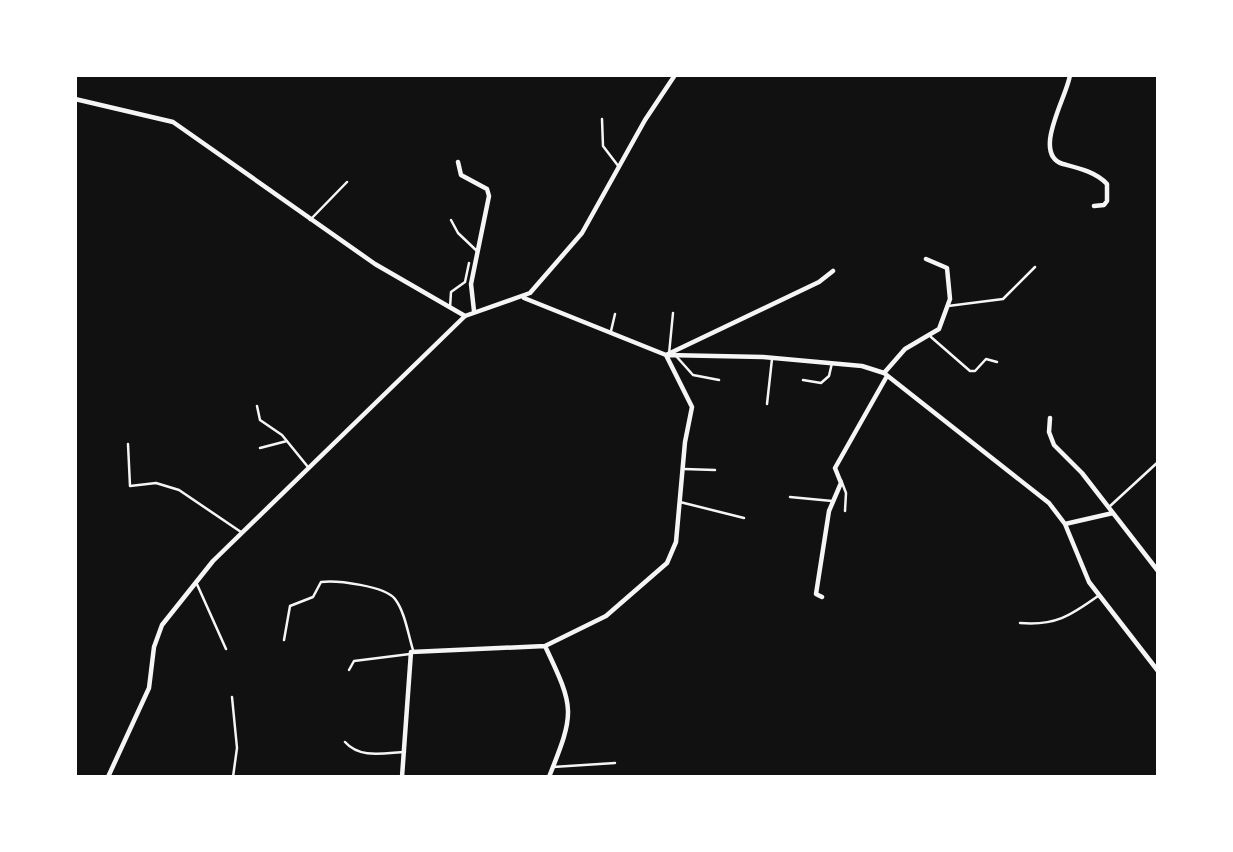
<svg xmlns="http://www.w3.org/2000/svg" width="1233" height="852" viewBox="0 0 1233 852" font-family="Montserrat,sans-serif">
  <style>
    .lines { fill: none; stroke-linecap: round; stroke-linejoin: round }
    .service { stroke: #f5f5f5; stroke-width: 2.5 }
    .minor { stroke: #f5f5f5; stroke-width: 4.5 }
  </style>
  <rect width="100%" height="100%" fill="#111"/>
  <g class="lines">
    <path class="service" d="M602,119L603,146L619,167
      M310,220L347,182
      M451,220L458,233L478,252
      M948,306L1003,299L1035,267
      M450,308L451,292L465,282L469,263
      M611,331L615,314
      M931,337L970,371H975L986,359L997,362
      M669,354L673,313
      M676,356L693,375L719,380
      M803,380L821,383L829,376L832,363
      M767,404L772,359
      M257,406L260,420L282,435L308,467
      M128,444L130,486L156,483L179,490L241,532
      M260,448L287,441
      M684,469L715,470
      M841,480L846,493L845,511
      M790,497L832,501
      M680,502L744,518
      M1109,507L1158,462
      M196,582L226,649
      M1020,623C1055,626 1070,616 1098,596
      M284,640L290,606L313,597L321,582C337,580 385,586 395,599C405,612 408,634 413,650
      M349,670L354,661L410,654
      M232,697L237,748L233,777
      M345,742C360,759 384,753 405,752
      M553,767L615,763"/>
    <path class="minor" d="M1070,75C1067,97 1031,154 1063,164C1078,168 1096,172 1107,184V201L1104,205L1094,206
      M75,99L173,122L375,264L465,316
      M458,162L461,175L487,189L489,196L471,284L474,311
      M524,298L666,355L763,357L862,366L884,373L1049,503L1065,524L1089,582L1158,671
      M884,373L905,349L939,329L950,299L947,268L926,259
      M1050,418L1049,432L1054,445L1082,473L1158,571
      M1065,524L1113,513
      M822,597L816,594L829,511L841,483L835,468L887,376
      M545,646C575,709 575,712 549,777
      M108,777L149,688L154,647L162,625L213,561L465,316L530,293L582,233L645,120L675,75
      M402,777L411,652L545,646L606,616L667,563L676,542L685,442L692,407L666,355L819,282L833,271"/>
  </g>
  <rect width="1233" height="852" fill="none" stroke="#ffffff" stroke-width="154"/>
</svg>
